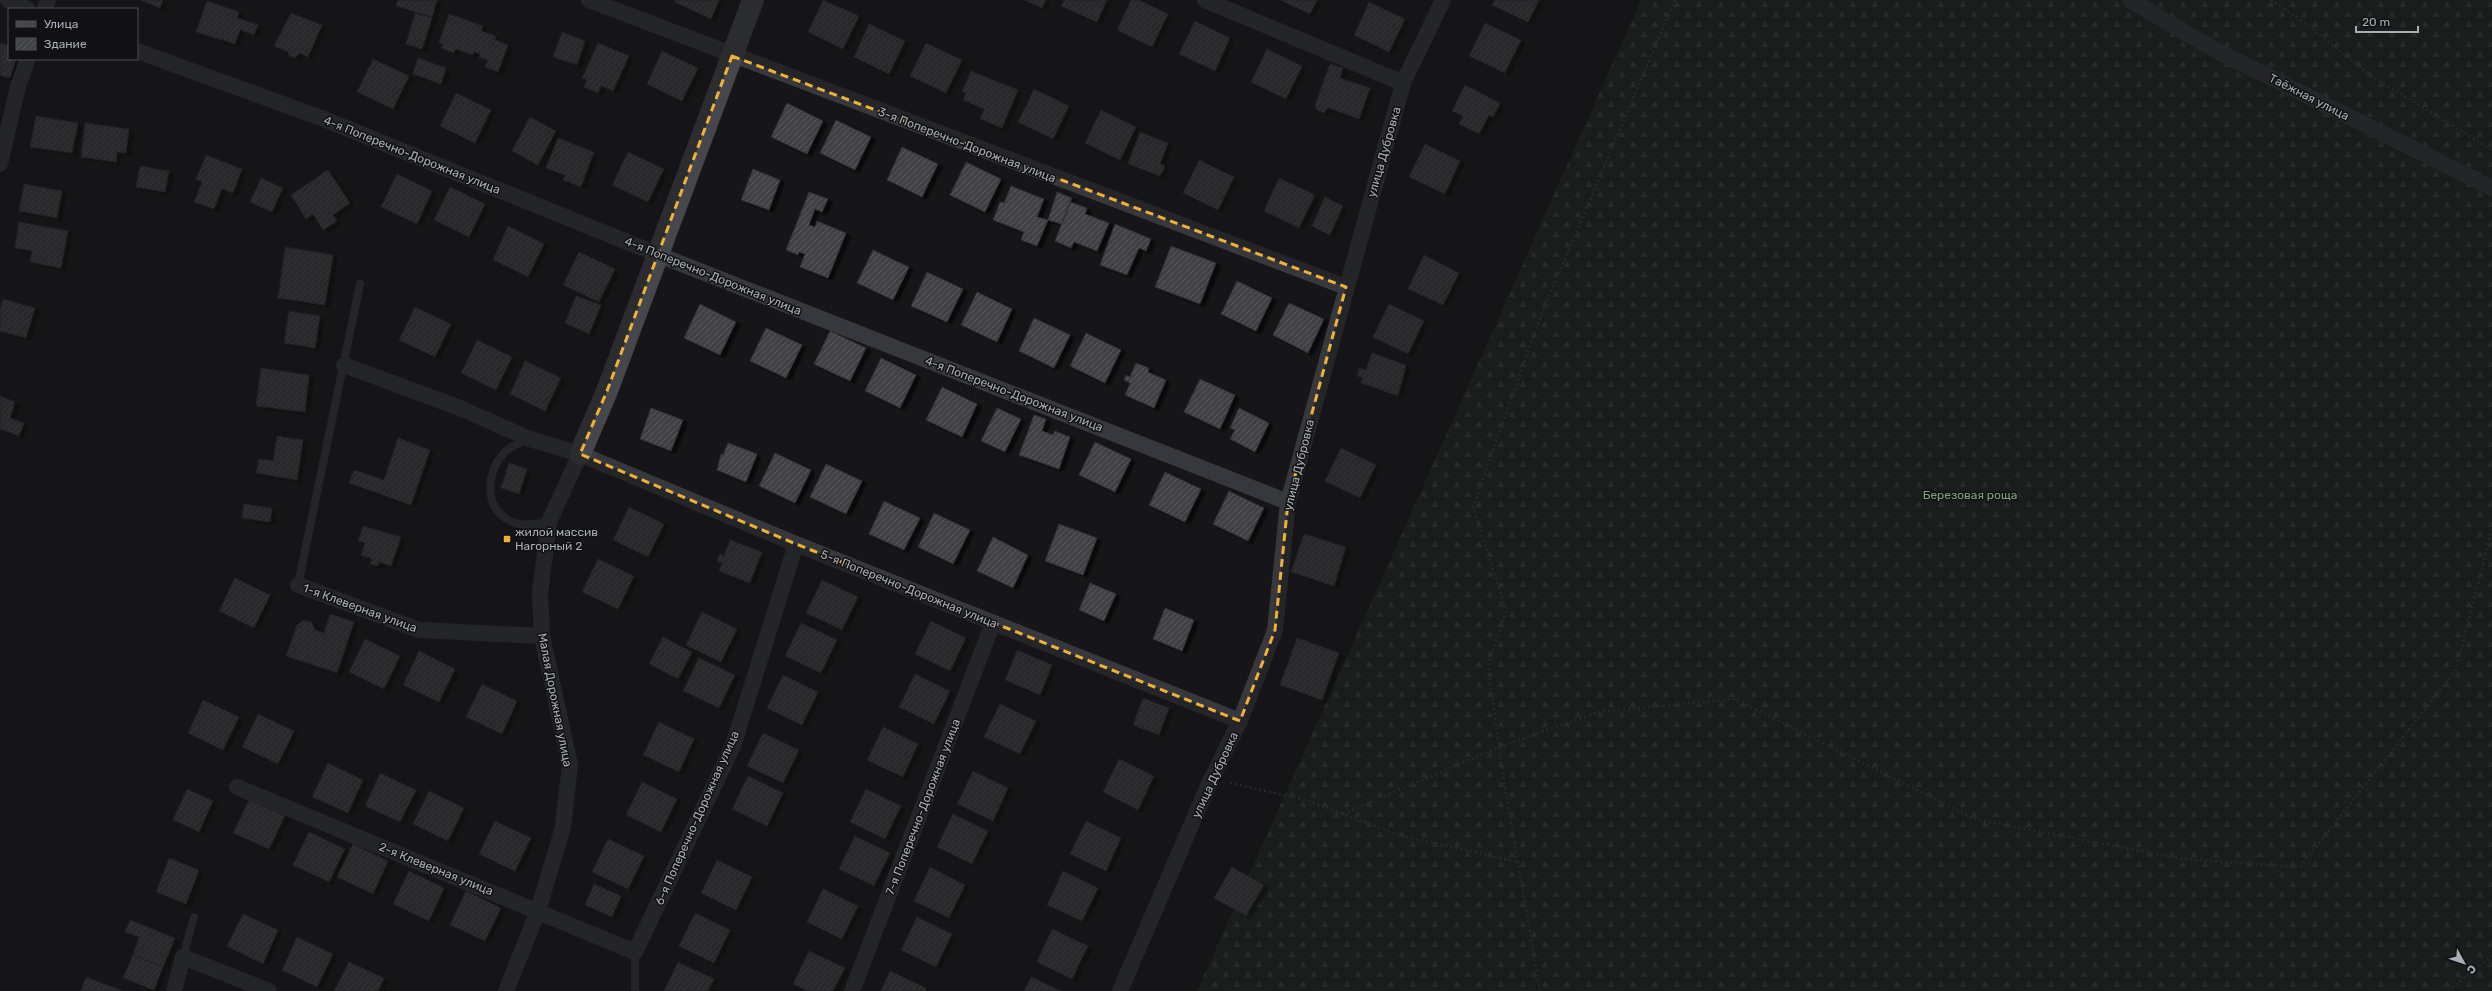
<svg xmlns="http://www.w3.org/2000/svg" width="2492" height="991" viewBox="0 0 2492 991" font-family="Rubik,sans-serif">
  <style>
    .forest { fill: url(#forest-firs) }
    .building { fill: url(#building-hatch); stroke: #303034; filter: url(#shadow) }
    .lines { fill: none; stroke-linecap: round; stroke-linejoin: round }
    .path { stroke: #3d3f44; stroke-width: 2.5; stroke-dasharray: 2 3; stroke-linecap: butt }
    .lane { stroke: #37383d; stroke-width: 8 }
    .street { stroke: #37383d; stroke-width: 16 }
    .secondary { stroke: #45474d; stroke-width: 22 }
    .marked { fill: none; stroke: #f2b134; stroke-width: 3; stroke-dasharray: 8 5; stroke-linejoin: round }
    .poi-dot { fill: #f2b134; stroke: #111113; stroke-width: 1.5 }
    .labels { text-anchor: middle; stroke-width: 3; stroke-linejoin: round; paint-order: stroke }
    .street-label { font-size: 12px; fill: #a8adb8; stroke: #111113 }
    .park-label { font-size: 12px; fill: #7fa381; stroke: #111113 }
    .poi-label { font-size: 12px; fill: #a8adb8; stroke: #111113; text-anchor: start }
  </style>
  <defs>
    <pattern id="forest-firs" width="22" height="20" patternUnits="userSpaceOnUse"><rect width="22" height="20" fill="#1e261f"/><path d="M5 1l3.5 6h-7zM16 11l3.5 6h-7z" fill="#3c433d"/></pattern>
    <pattern id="building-hatch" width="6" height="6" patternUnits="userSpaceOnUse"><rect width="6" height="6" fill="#404145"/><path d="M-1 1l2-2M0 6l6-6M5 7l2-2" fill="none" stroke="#595a5e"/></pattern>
    <filter id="shadow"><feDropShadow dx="4.5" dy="2.5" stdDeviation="1" flood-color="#0009"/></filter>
  </defs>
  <rect width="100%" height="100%" fill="#161618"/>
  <path class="forest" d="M1641,0H2492V991H1197Z"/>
  <path class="building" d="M140,0H163L160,8Z
    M398,0H437L432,17L396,6Z
    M676,0H719L711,19L675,2Z
    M823,0L859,16L843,49L808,32Z
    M1024,0H1046L1042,8Z
    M1064,0H1107L1097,22L1061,6Z
    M1131,0H1139L1168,14L1152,47L1117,30Z
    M1280,0H1317L1310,14Z
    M1495,0H1539L1528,22L1492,5Z
    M207,1L239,12L237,18L258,25L254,35L240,30L235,44L196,32Z
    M1369,2L1405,19L1389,52L1354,35Z
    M291,13L322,25L308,57L300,53L295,58L289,56L288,52L274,46Z
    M415,13L432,18L422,49L406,44Z
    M449,14L483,26L481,31L496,36L495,40L508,45L498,72L485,67L488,60L479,57L480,54L474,52L473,55L455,49L454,53L441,48L443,44L439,43Z
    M1195,21L1230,38L1215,71L1179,54Z
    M1485,23L1521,40L1505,73L1469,56Z
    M869,24L905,41L889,74L854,57Z
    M562,32L585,41L577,65L553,57Z
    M0,43L9,45V59H16L10,78L0,75Z
    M598,43L629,56L613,91L601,86L598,93L584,87L587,80L582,78Z
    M926,43L962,60L946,93L910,76Z
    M1267,49L1302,66L1286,99L1251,82Z
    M662,51L698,68L682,101L647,84Z
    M418,58L446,68L441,84L413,74Z
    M373,59L409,76L393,109L357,92Z
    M1330,64L1343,68L1340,78L1370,88L1359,119L1328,108L1324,113L1317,110L1315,105Z
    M971,71L1018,90L1002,128L980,119L984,109L963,100L966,93L962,91Z
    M1465,85L1500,103L1493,117L1489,115L1479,134L1459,124L1463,116L1452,111Z
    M1034,89L1069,106L1053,139L1018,122Z
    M456,93L491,110L475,143L440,126Z
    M787,103L823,121L807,154L771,137Z
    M1101,110L1136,127L1120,160L1085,143Z
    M36,116L78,123L72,153L30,147Z
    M530,117L556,131L538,165L512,151Z
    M836,120L871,137L855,170L820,153Z
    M85,123L129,129L126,153L117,152L116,162L81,157Z
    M1140,132L1168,143L1160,164L1165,166L1160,176L1128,164Z
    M558,138L594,152L581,187L563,180L565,175L546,168Z
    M1425,144L1460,161L1445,194L1409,177Z
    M902,147L938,164L922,197L887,180Z
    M628,152L664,169L648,202L612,185Z
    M206,155L242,169L233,193L222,189L214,209L194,202L202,182L196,179Z
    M1199,160L1234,177L1218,210L1183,193Z
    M966,162L1001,179L985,212L950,195Z
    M140,166L169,171L165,192L136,187Z
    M753,169L780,180L769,210L741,200Z
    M328,170L350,203L333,215L337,221L323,230L313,214L306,219L291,195Z
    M397,174L432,191L417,224L381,207Z
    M261,178L283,188L272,212L250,202Z
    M1279,178L1315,195L1299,228L1264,211Z
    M24,184L62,191L57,218L19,211Z
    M1011,186L1044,199L1037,217L1048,220L1037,246L1021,240L1024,232L993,220L1000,202L1004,203Z
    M450,187L485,204L469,237L434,220Z
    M809,192L828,199L822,212L815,209L809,225L815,227L817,221L846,233L828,278L800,267L805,254L799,252L798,255L786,250Z
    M1057,192L1072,198L1062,224L1048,220Z
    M1325,197L1343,206L1330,235L1312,226Z
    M1070,202L1087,208L1085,214L1109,223L1097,251L1074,242L1071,248L1055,241Z
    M19,222L68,231L61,268L30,262L32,251L15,248Z
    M1115,224L1151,239L1146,251L1139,248L1127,275L1100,265Z
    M508,226L544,244L528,277L493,260Z
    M1171,246L1216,263L1200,304L1155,287Z
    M285,247L333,255L325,305L278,298Z
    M873,250L909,267L893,300L857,283Z
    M579,252L615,269L599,302L563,285Z
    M1424,255L1459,273L1443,305L1408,289Z
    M927,272L963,289L947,322L911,306Z
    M1237,281L1272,298L1256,331L1221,314Z
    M977,292L1012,309L997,342L961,325Z
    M576,296L601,305L589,334L565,323Z
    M3,299L35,308L26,338L0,331V309Z
    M1289,303L1324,319L1308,353L1273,335Z
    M700,304L736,322L720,355L684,338Z
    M1389,304L1424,321L1408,354L1373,337Z
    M415,307L451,324L435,357L399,340Z
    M289,311L320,316L315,348L284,343Z
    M1034,318L1070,335L1054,368L1019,351Z
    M766,328L802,345L786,378L750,361Z
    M830,331L866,348L850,381L814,364Z
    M1086,333L1121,350L1105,383L1070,366Z
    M477,340L512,357L496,390L461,373Z
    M1372,353L1406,365L1398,396L1361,383L1363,378L1357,376L1359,368L1366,370Z
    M881,358L916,375L900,408L865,391Z
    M525,361L561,378L545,411L510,394Z
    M1136,363L1149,368L1148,372L1166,380L1154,408L1125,395L1130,383L1124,380L1126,375L1130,377Z
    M261,368L309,375L305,412L256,406Z
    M1200,379L1235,395L1220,429L1184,412Z
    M942,387L977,404L962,437L926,420Z
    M0,396L15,402L10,418L24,423L19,436L0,429Z
    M651,408L683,420L671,451L640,439Z
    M997,408L1021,419L1005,452L981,441Z
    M1239,408L1269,423L1255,452L1230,439L1235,430L1230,428Z
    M1034,415L1046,419L1042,431L1053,435L1055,431L1070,437L1059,469L1019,455Z
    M277,436L303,440L297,480L256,473L259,459L273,461Z
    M398,438L430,450L411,505L349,483L354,470L384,480Z
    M1095,442L1131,459L1115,492L1079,475Z
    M728,443L757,454L746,482L717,470L721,454L723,455Z
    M1341,448L1376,465L1360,498L1325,481Z
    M775,453L811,470L795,503L759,486Z
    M509,463L527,469L519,494L501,488Z
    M826,464L862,481L846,514L810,497Z
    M1165,472L1201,489L1185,522L1149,505Z
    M1229,491L1264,508L1248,541L1213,524Z
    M884,501L920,518L904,550L869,534Z
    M244,504L272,508L270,522L242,518Z
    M629,507L664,524L648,557L613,540Z
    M934,513L970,530L953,564L918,547Z
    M1059,524L1097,538L1083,575L1045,561Z
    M363,526L401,537L391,566L379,562L378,566L370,564L372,559L361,555L365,543L358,541Z
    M1304,534L1346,547L1334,586L1291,572Z
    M993,537L1028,555L1013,588L977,571Z
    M730,540L762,552L750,583L719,571L722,563L717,561L720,554L724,556Z
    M598,559L634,576L618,609L582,592Z
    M235,578L270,595L254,628L219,611Z
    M822,580L858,597L842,630L806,613Z
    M1090,583L1116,594L1104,621L1079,610Z
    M1165,608L1194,620L1182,651L1153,639Z
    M702,612L737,629L721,662L686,645Z
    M330,614L354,622L337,673L286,656L297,625L304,620L312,622L315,630L324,633Z
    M931,621L966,638L950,671L915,654Z
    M801,623L837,640L821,673L785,656Z
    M663,637L692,652L678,679L649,664Z
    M1297,638L1339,653L1322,700L1280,685Z
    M365,639L400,656L384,689L349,672Z
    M1017,650L1052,665L1040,695L1005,680Z
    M419,651L455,669L439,702L403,685Z
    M699,658L735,675L719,708L683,691Z
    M915,674L950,691L934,724L899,707Z
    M783,675L818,692L802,725L767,708Z
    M482,684L517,701L502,734L466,717Z
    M1143,698L1169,708L1159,735L1133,725Z
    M203,700L239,717L223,750L188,733Z
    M1000,704L1036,721L1020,754L984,737Z
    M258,714L294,731L278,764L242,747Z
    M659,722L694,739L679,772L643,755Z
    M883,727L918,744L903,777L867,760Z
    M763,733L799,750L783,783L747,766Z
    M1119,759L1154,776L1138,810L1103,792Z
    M328,763L363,780L348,813L312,797Z
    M973,771L1008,788L993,821L957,804Z
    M380,773L416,790L400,822L365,806Z
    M748,776L783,793L767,826L732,809Z
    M642,782L677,799L661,832L626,815Z
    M187,789L213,801L199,832L173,820Z
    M866,789L901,806L885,839L850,822Z
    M429,791L464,808L448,841L413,824Z
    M249,800L285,816L269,849L233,833Z
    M953,814L988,831L972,864L937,847Z
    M495,821L531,838L515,871L479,854Z
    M1086,821L1121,838L1106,871L1070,854Z
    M309,832L345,849L329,882L293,865Z
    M855,836L890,853L874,886L839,869Z
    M608,839L644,856L628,889L592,872Z
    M353,844L388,861L373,894L337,877Z
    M169,858L199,870L186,904L156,892Z
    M717,860L752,877L736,910L701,893Z
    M930,867L965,885L949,918L914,901Z
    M1232,867L1264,885L1246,916L1214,898Z
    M409,871L444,888L429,921L393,904Z
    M1063,871L1098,888L1082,921L1047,905Z
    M594,884L621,896L612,917L585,905Z
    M823,889L858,906L842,939L807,922Z
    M466,891L501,908L485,941L450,925Z
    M695,913L730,930L714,963L679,946Z
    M243,914L278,930L263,964L227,946Z
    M917,917L952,934L936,967L901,950Z
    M130,920L175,938L163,967L133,955L139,937L125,932Z
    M1052,929L1088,946L1072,979L1037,962Z
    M297,937L333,954L317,987L282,970Z
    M809,951L845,968L833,991H808L793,984Z
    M133,955L163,967L154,990L123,978Z
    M349,962L384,978L378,991H334Z
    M678,962L714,979L708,991H664Z
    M890,971L926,988L925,991H881Z
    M86,977L123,991H81Z
    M1031,977L1061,991H1024Z"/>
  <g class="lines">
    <path class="path" d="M2271,0L2297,17L2369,74L2492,150
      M1230,783L1306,800L1399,835L1518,862
      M1343,814L1499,747L1598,712L1735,699L1977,820L2184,859L2300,867L2456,670L2492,528
      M1540,991L1504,781L1488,666L1506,611L1473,507L1541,315L1675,0
      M2448,991L2492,956"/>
    <path class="lane" d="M530,439C520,443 510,446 503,454C486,474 484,508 510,521C521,527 537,524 549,522
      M298,585L360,284
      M183,957L194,917
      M635,991V952"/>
    <path class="street" d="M8,0L27,9
      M589,0L1346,287
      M1205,0L1403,83
      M2130,0L2217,51L2492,188
      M45,9L48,0
      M137,51L324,119L659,255L1288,502
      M0,164L18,86L28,59
      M344,365L460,408L530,439L580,454L796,544L1240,721
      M298,585L419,630L542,636
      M237,787L635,952L733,746L796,544
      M174,991L183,957L269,991
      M506,991L538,911L563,827L570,765L542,636L540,593L549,522L580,454
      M852,991L993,623
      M1120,991L1211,779L1240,721L1275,630L1288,502L1403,83L1443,0"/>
    <path class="secondary" d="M580,454L607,391L753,0"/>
  </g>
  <path d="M0 0H2492V991H0ZM732,56L1346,287L1288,502L1275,630L1240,721L796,544L580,454L607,391Z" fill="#161618" fill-opacity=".55" fill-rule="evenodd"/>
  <path class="marked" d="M732,56L1346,287L1288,502L1275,630L1240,721L796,544L580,454L607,391Z"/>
  <rect class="poi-dot" x="503" y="535" width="8" height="8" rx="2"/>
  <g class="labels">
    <g class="street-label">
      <text transform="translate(2309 97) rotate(27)" y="4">Таёжная улица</text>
      <text transform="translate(967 145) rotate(21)" y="4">3-я Поперечно-Дорожная улица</text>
      <text transform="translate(1384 152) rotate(-74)" y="4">улица Дубровка</text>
      <text transform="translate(412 155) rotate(22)" y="4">4-я Поперечно-Дорожная улица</text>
      <text transform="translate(713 276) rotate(22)" y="4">4-я Поперечно-Дорожная улица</text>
      <text transform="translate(1014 394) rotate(21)" y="4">4-я Поперечно-Дорожная улица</text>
      <text transform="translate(1299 465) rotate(-76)" y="4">улица Дубровка</text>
      <text transform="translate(909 589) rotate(22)" y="4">5-я Поперечно-Дорожная улица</text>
      <text transform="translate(360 608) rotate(20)" y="4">1-я Клеверная улица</text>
      <text transform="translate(555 700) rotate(79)" y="4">Малая Дорожная улица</text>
      <text transform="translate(1215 775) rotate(-65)" y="4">улица Дубровка</text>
      <text transform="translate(923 807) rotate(-69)" y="4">7-я Поперечно-Дорожная улица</text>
      <text transform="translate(697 818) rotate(-66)" y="4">6-я Поперечно-Дорожная улица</text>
      <text transform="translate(436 869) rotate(22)" y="4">2-я Клеверная улица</text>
    </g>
    <g class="park-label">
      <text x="1970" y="499">Березовая роща</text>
    </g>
    <g class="poi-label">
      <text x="515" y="536">жилой массив<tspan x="515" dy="14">Нагорный 2</tspan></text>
    </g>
  </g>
  <rect x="8" y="8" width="130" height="52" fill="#111113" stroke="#4d4f55"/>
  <rect x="16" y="21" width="20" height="6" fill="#45474d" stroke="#4d4f55"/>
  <text x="44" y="28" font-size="12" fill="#a8adb8">Улица</text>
  <rect x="16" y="38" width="20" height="12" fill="url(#building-hatch)" stroke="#4d4f55"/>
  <text x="44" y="48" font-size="12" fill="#a8adb8">Здание</text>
  <g transform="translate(2464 963) rotate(130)" stroke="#111113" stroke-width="3" paint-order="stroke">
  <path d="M0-3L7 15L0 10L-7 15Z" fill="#a8adb8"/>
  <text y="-6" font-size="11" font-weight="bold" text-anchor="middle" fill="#a8adb8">С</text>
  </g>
  <path d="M2356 26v6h62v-6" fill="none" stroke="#a8adb8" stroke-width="2"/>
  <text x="2362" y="26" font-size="12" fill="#a8adb8" stroke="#111113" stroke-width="3" paint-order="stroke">20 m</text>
</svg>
